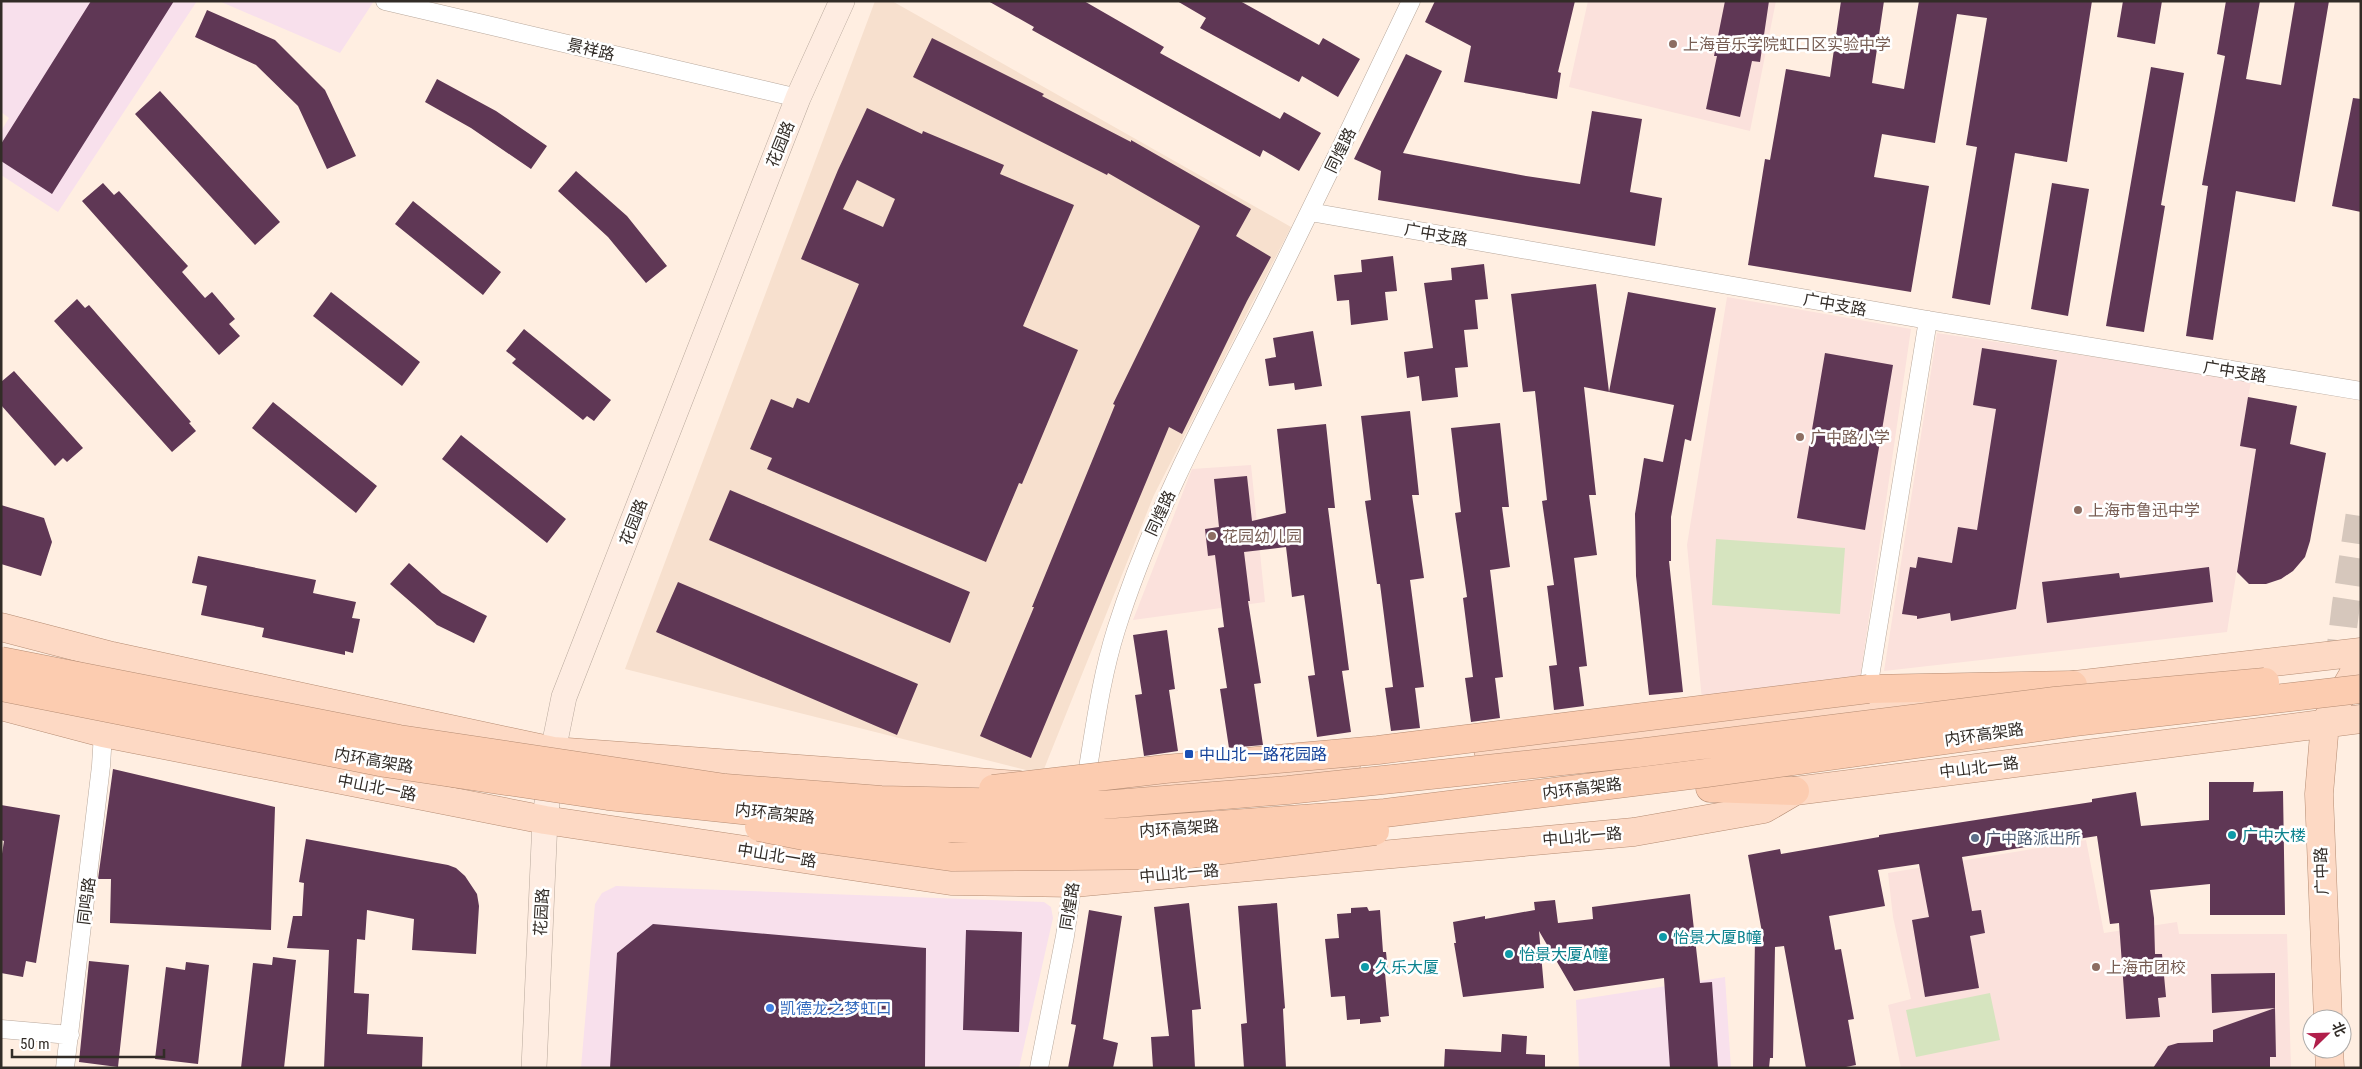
<svg xmlns="http://www.w3.org/2000/svg" width="2362" height="1069" viewBox="0 0 2362 1069" font-family="'Roboto Condensed','Noto Sans SC',sans-serif">
  <style>
    .commercial { fill: #f8e0ec }
    .built { fill: #f7e0ce }
    .education { fill: #fbe1dc }
    .green { fill: #d6e4bf }
    .building { fill: #5f3755; fill-rule: evenodd }
    .lines { fill: none; stroke-linecap: round; stroke-linejoin: round }
    .primary-tunnel { stroke: #d6c7bc; stroke-width: 28; stroke-dasharray: 28 14; stroke-linecap: butt }
    .minor-casing { stroke: #b8a89c; stroke-width: 19 }
    .secondary-casing { stroke: #b8a89c; stroke-width: 26 }
    .primary-casing { stroke: #b58c73; stroke-width: 29 }
    .trunk-casing { stroke: #b58c73; stroke-width: 29 }
    .minor { stroke: #fff; stroke-width: 18 }
    .secondary { stroke: #feece1; stroke-width: 25 }
    .primary { stroke: #fdd9c4; stroke-width: 28 }
    .trunk { stroke: #fcccb0; stroke-width: 28 }
    .trunk-bridge-casing { stroke: #b58c73; stroke-width: 29; stroke-linecap: butt }
    .trunk-bridge { stroke: #fcccb0; stroke-width: 28 }
    .education-dot { fill: #8d6e63; stroke: #fff; stroke-width: 2 }
    .transit-dot { fill: #1a4fb4; stroke: #fff; stroke-width: 2 }
    .culture-dot { fill: #0f9aa8; stroke: #fff; stroke-width: 2 }
    .service-dot { fill: #5c6f8a; stroke: #fff; stroke-width: 2 }
    .shop-dot { fill: #3f7fe0; stroke: #fff; stroke-width: 2 }
    .labels { text-anchor: middle; stroke-width: 5; stroke-linejoin: round; paint-order: stroke }
    .education-label { font-size: 16px; fill: #785e54; stroke: #fff; text-anchor: start }
    .street-label { font-size: 16px; fill: #322c27; stroke: #fff }
    .transit-label { font-size: 16px; fill: #164399; stroke: #fff; text-anchor: start }
    .culture-label { font-size: 16px; fill: #0d838f; stroke: #fff; text-anchor: start }
    .service-label { font-size: 16px; fill: #4e5e75; stroke: #fff; text-anchor: start }
    .shop-label { font-size: 16px; fill: #366cbe; stroke: #fff; text-anchor: start }
  </style>
  <rect width="100%" height="100%" fill="#ffeee1"/>
  <path class="commercial" d="M1,1H197L58,212L1,175V131L9,118L1,112Z
    M219,1H374L340,53Z
    M616,886L1044,902L1051,907L1053,918L1019,1068H581L595,904L602,893Z
    M1725,977L1731,1068H1579L1576,1000Z"/>
  <path class="built" d="M875,1H892L1291,227L1154,495L1042,774L625,669Z"/>
  <path class="education" d="M1588,1H1776L1750,131L1569,87Z
    M1727,297L1911,329L1860,679L1702,700L1687,545Z
    M1937,333L2251,381L2240,445L2256,449L2227,632L1884,671Z
    M1251,465L1265,602L1133,620L1192,469Z
    M2086,840L2104,933L2177,922L2179,934H2287L2291,1068H1901L1888,1005L1911,999L1893,917L1888,873Z"/>
  <path class="green" d="M1716,539L1845,548L1840,614L1712,605Z
    M1990,993L2000,1040L1916,1057L1906,1010Z"/>
  <path class="building" d="M91,1H174L52,194L1,161V144Z
    M988,1H1084L1164,47L1160,53L1280,119L1284,112L1321,133L1299,171L1263,150L1260,157L1032,30L1034,27Z
    M1177,1H1240L1319,45L1323,38L1360,59L1338,97L1302,76L1299,82L1200,28L1206,18Z
    M1435,1H1575L1558,72L1561,73L1557,99L1464,82L1471,46L1425,22Z
    M1725,1H1769L1760,62L1752,61L1740,117L1706,109L1717,56H1714Z
    M1841,1H1884L1872,83L1904,89L1919,1H2092L2067,162L2015,153L1990,305L1952,298L1977,147L1966,145L1987,18L1957,14L1935,143L1882,134L1874,177L1929,186L1911,292L1748,265L1765,159L1770,160L1786,69L1830,77Z
    M2123,1H2162L2155,44L2117,37Z
    M2226,1H2260L2246,79L2281,85L2295,1H2329L2295,202L2236,191L2213,340L2186,336L2208,186L2202,185L2225,56L2217,54Z
    M207,10L275,40L325,90L356,156L327,169L298,106L256,65L195,37Z
    M932,38L1044,94L1042,96L1131,142V140L1251,209L1236,236L1271,257L1247,301L1182,434L1169,427L1031,758L980,736L1034,607H1032L1115,405L1113,404L1200,226L1108,173L1107,175L913,77Z
    M1406,54L1442,71L1403,153L1526,176L1580,184L1592,111L1642,119L1630,192L1662,198L1655,246L1378,200L1381,171L1354,159Z
    M2151,67L2184,73L2161,205L2165,206L2144,332L2106,326Z
    M437,79L496,111L547,146L531,169L471,128L425,102Z
    M160,91L280,222L255,245L135,114Z
    M2353,98L2361,99V212L2332,206Z
    M867,108L922,134L923,131L1004,165L1000,174L1074,205L1023,326L1078,350L1022,484L1019,483L986,562L767,469L772,458L750,449L771,399L793,408L797,398L809,403L859,284L801,259L838,170ZM857,180L895,199L883,227L843,209Z
    M576,171L627,216L667,266L646,283L608,237L558,191Z
    M103,183L114,195L119,191L164,240L188,266L182,272L205,298L212,292L235,319L229,324L240,336L219,355L82,201Z
    M2052,183L2089,189L2068,316L2031,309Z
    M413,201L501,272L483,295L395,224Z
    M1393,256L1397,291L1385,292L1388,320L1351,325L1349,300L1337,301L1334,275L1362,272L1361,260Z
    M1484,264L1488,299L1475,300L1478,329L1464,330L1468,367L1455,368L1458,397L1422,401L1419,376L1407,378L1404,352L1433,348L1424,283L1452,280L1451,268Z
    M1596,284L1609,392L1584,387L1596,495H1589L1597,555L1574,558L1587,666L1579,667L1584,706L1554,710L1549,666L1557,665L1547,586L1554,585L1542,501L1547,500L1535,391L1523,392L1511,294Z
    M331,292L420,362L402,386L313,316Z
    M1628,292L1716,308L1691,441L1685,439L1671,517V561H1669L1683,692L1649,695L1636,576L1635,514L1644,458L1663,462L1674,405L1609,392Z
    M77,299L85,308L89,305L191,422L189,423L196,431L172,452L54,321Z
    M524,329L611,400L594,421L587,416L583,420L512,363L516,359L506,351Z
    M1313,331L1322,386L1295,390L1294,383L1269,386L1265,359L1276,357L1273,338Z
    M1982,348L2057,360L2016,609L1951,621L1950,613L1917,619V616L1902,614L1910,567L1916,568L1918,557L1952,563L1958,527L1977,530L1996,409L1973,405Z
    M1825,353L1893,365L1865,530L1797,518Z
    M14,371L83,448L67,462L63,458L55,466L1,405V382Z
    M2248,397L2297,406L2290,444L2326,453L2310,541L2305,557L2293,571L2281,579L2266,584H2249L2237,572L2256,449L2240,446Z
    M273,402L377,486L356,513L252,428Z
    M1410,411L1419,495H1412L1424,578L1410,580L1424,687L1415,688L1420,728L1391,731L1385,688L1393,687L1380,584H1377L1365,501L1371,500L1361,416Z
    M1500,423L1509,507H1502L1510,567L1490,570L1503,677L1495,678L1500,718L1471,722L1465,678L1473,677L1463,598L1467,597L1455,513L1461,512L1451,428Z
    M1326,424L1335,508H1328L1349,670L1342,671L1351,732L1317,737L1308,676L1315,675L1304,595L1292,597L1286,547L1244,552L1250,601H1248L1261,683L1254,684L1263,745L1229,748L1220,689L1227,688L1218,628L1224,627L1215,555L1208,556L1205,529L1219,527L1214,479L1247,476L1252,521L1286,513L1277,429Z
    M461,435L566,519L547,543L442,459Z
    M730,490L970,592L950,643L709,540Z
    M1,505L44,518L52,542L41,576L1,564Z
    M198,556L316,580L313,593L356,602L352,618L360,619L353,653L345,651V655L262,637L264,628L201,615L207,586L192,583Z
    M409,563L442,593L487,616L474,643L437,625L390,584Z
    M2209,567L2213,602L2047,623L2042,582L2119,573L2120,578Z
    M678,582L918,684L897,735L656,632Z
    M1167,630L1175,689L1169,690L1178,751L1144,756L1135,695L1142,694L1133,635Z
    M113,769L275,807L271,930L110,923L111,879H98Z
    M2209,782H2254L2253,792L2283,791L2285,915H2210V884L2150,890L2154,918L2155,954H2162L2166,997L2158,998L2160,1017L2126,1019L2119,923L2110,924L2097,836L1962,857L1972,911L1981,910L1985,933L1970,936L1979,988L1925,997L1912,920L1929,917L1919,864L1878,870L1885,906L1829,916L1835,950L1841,949L1854,1019L1848,1020L1856,1065L1841,1068H1806L1784,946L1775,947L1773,1058H1770L1769,1068H1753L1755,938H1763L1748,855L1780,849L1781,854L1879,837V835L2092,802V799L2136,792L2141,826L2209,820Z
    M1,805L60,815L36,963L26,961L23,977L1,973V860L4,841L1,840Z
    M306,839L448,865L456,868L465,876L477,894L479,906L476,954L412,950L414,919L367,910L365,940L357,939L354,993L369,994L367,1034L423,1037L422,1068H324L329,950L287,948L293,916H302L304,883L299,882Z
    M1690,894L1700,983L1712,982L1718,1068H1670L1664,978L1574,991L1539,931L1544,988L1463,997L1454,943H1456L1453,922L1485,916V919L1535,910L1534,902L1555,900L1558,923L1593,919L1592,907Z
    M1189,903L1201,1009L1192,1010L1195,1068H1153L1151,1037L1169,1036L1154,907Z
    M1277,903L1285,1008L1283,1009L1286,1068H1244L1241,1024L1247,1023L1238,906Z
    M1367,907L1369,911L1380,910L1383,952H1386L1388,972L1385,973L1389,1016L1380,1017L1381,1022L1360,1024V1019L1347,1020L1345,996L1331,997L1325,939L1339,938L1337,914L1351,913V908Z
    M1089,910L1122,916L1103,1039L1118,1043L1113,1068H1068L1076,1025L1071,1024Z
    M653,924L926,948L925,1068H610L617,953Z
    M966,930L1022,932L1019,1032L963,1030Z
    M273,957L296,960L284,1068H241L253,963L272,965Z
    M89,961L129,965L118,1067L79,1062Z
    M186,962L209,965L198,1064L155,1059L166,967L185,970Z
    M2275,973V1008L2212,1013L2211,974Z
    M2275,1008L2276,1057H2270V1068H2153L2168,1046L2178,1043L2213,1042V1030Z
    M1502,1034L1527,1036L1526,1054L1545,1055V1068H1444L1445,1049L1501,1052Z"/>
  <g class="lines">
    <path class="primary-tunnel" d="M2333,710L2346,604L2361,506"/>
    <defs>
      <path id="minor" d="M385,1L798,98
        M1310,212L1928,320L2361,391
        M1868,689L1928,320
        M1085,786C1094,734 1100,681 1116,630C1151,518 1207,414 1261,310C1312,208 1362,105 1411,1
        M1,1029L70,1035
        M65,1068L101,766L103,733
        M1039,1068L1065,936L1074,874"/>
      <path id="secondary" d="M534,1068L545,820L553,751L564,697L798,98L842,1"/>
      <path id="primary" d="M1,627L112,656L553,751L1019,785
        M2049,688L2361,652
        M1,706L103,733L545,820L951,881L1073,883L1634,832L1764,809L1795,791L2361,719
        M1488,750L1967,697
        M1090,790L1193,783L1346,766
        M2328,1019L2319,794L2325,723L2361,661
        M2329,1049L2330,1068"/>
      <path id="trunk" d="M1868,689L2073,685
        M1710,788L1795,791"/>
    </defs>
    <use href="#minor" class="minor-casing"/>
    <use href="#secondary" class="secondary-casing"/>
    <use href="#primary" class="primary-casing"/>
    <use href="#trunk" class="trunk-casing"/>
    <use href="#minor" class="minor"/>
    <use href="#secondary" class="secondary"/>
    <use href="#primary" class="primary"/>
    <use href="#trunk" class="trunk"/>
    <defs>
      <path id="trunk-bridge" d="M1,661L399,739L725,788L881,800L1102,805L1288,790L1638,753L2055,701L2265,682
        M1,687L385,763L608,796L904,827L1107,833L1385,813L1706,773L2076,722L2361,689
        M993,789L1165,769L1378,750L1868,689
        M759,827L814,838L951,857L1182,855L1375,831"/>
    </defs>
    <use href="#trunk-bridge" class="trunk-bridge-casing"/>
    <use href="#trunk-bridge" class="trunk-bridge"/>
  </g>
  <g class="education-dot">
    <circle cx="1673" cy="44" r="5"/>
    <circle cx="1800" cy="437" r="5"/>
    <circle cx="2078" cy="510" r="5"/>
    <circle cx="1212" cy="536" r="5"/>
    <circle cx="2096" cy="967" r="5"/>
  </g>
  <rect class="transit-dot" x="1184" y="749" width="10" height="10" rx="2.5"/>
  <g class="culture-dot">
    <circle cx="2232" cy="835" r="5"/>
    <circle cx="1663" cy="937" r="5"/>
    <circle cx="1509" cy="954" r="5"/>
    <circle cx="1365" cy="967" r="5"/>
  </g>
  <circle class="service-dot" cx="1975" cy="838" r="5"/>
  <circle class="shop-dot" cx="770" cy="1008" r="5"/>
  <g class="labels">
    <g class="education-label">
      <text x="1683" y="50">上海音乐学院虹口区实验中学</text>
      <text x="1810" y="443">广中路小学</text>
      <text x="2088" y="516">上海市鲁迅中学</text>
      <text x="1222" y="542">花园幼儿园</text>
      <text x="2106" y="973">上海市团校</text>
    </g>
    <g class="street-label">
      <text transform="translate(591 49) rotate(13)" y="6">景祥路</text>
      <text transform="translate(780 144) rotate(-68)" y="6">花园路</text>
      <text transform="translate(1340 150) rotate(-64)" y="6">同煌路</text>
      <text transform="translate(1436 234) rotate(10)" y="6">广中支路</text>
      <text transform="translate(1835 304) rotate(10)" y="6">广中支路</text>
      <text transform="translate(2235 371) rotate(9)" y="6">广中支路</text>
      <text transform="translate(1160 513) rotate(-65)" y="6">同煌路</text>
      <text transform="translate(633 522) rotate(-69)" y="6">花园路</text>
      <text transform="translate(1984 734) rotate(-8)" y="6">内环高架路</text>
      <text transform="translate(374 760) rotate(10)" y="6">内环高架路</text>
      <text transform="translate(1979 767) rotate(-7)" y="6">中山北一路</text>
      <text transform="translate(377 787) rotate(11)" y="6">中山北一路</text>
      <text transform="translate(1582 788) rotate(-7)" y="6">内环高架路</text>
      <text transform="translate(775 813) rotate(6)" y="6">内环高架路</text>
      <text transform="translate(1179 828) rotate(-4)" y="6">内环高架路</text>
      <text transform="translate(1582 836) rotate(-5)" y="6">中山北一路</text>
      <text transform="translate(777 855) rotate(9)" y="6">中山北一路</text>
      <text transform="translate(2321 871) rotate(-92)" y="6">广中路</text>
      <text transform="translate(1179 873) rotate(-5)" y="6">中山北一路</text>
      <text transform="translate(86 901) rotate(-83)" y="6">同鸣路</text>
      <text transform="translate(1069 906) rotate(-81)" y="6">同煌路</text>
      <text transform="translate(541 912) rotate(-87)" y="6">花园路</text>
    </g>
    <g class="transit-label">
      <text x="1199" y="760">中山北一路花园路</text>
    </g>
    <g class="culture-label">
      <text x="2242" y="841">广中大楼</text>
      <text x="1673" y="943">怡景大厦B幢</text>
      <text x="1519" y="960">怡景大厦A幢</text>
      <text x="1375" y="973">久乐大厦</text>
    </g>
    <g class="service-label">
      <text x="1985" y="844">广中路派出所</text>
    </g>
    <g class="shop-label">
      <text x="780" y="1014">凯德龙之梦虹口</text>
    </g>
  </g>
  <rect width="2362" height="1069" fill="none" stroke="#322c27" stroke-width="5"/>
  <g transform="translate(2327 1034) rotate(67)"><circle r="24" fill="#ffffff" stroke="#adaba9"/>
  <path d="M0-4L9 19L0 12L-9 19Z" fill="#b11f4b"/>
  <text y="-8" font-size="14" font-weight="bold" text-anchor="middle" fill="#322c27">北</text>
  </g>
  <path d="M12 1049v8h152v-8" fill="none" stroke="#322c27" stroke-width="2.5"/>
  <text x="20" y="1049" font-size="15" fill="#322c27" stroke="#ffffff" stroke-width="4" paint-order="stroke">50 m</text>
</svg>
